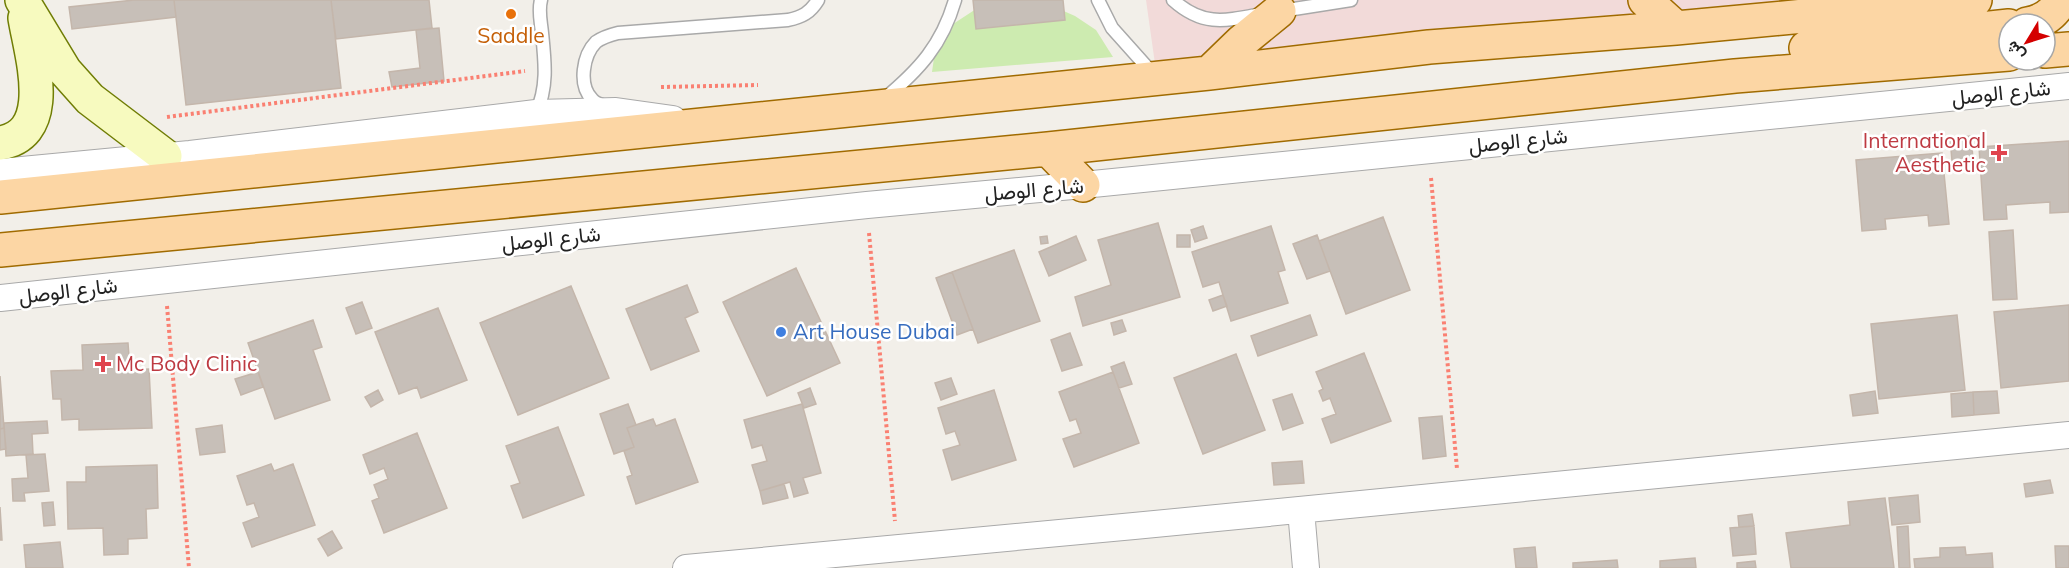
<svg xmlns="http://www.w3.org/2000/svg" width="2069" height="568" viewBox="0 0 2069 568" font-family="Mulish,Vazirmatn,sans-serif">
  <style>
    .commercial { fill: #f2dad9 }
    .grass { fill: #cdebb0 }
    .building { fill: #c7bfb8; stroke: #c4b6ab; stroke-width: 1.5 }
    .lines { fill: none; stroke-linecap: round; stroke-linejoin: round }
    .lane-casing { stroke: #a9a9a9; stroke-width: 15 }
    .street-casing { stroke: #a9a9a9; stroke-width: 28 }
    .secondary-casing { stroke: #707d05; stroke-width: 36 }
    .primary-casing { stroke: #a06b00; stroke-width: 36 }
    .path { stroke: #fa8072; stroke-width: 4; stroke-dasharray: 3 3; stroke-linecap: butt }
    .lane { stroke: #fff; stroke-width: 12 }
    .street { stroke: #fff; stroke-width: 26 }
    .secondary { stroke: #f7fabf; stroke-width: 33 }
    .primary { stroke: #fcd6a4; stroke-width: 33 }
    .food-dot { fill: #e8710a; stroke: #fff; stroke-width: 2 }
    .health-dot { fill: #e0444e; stroke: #fff; stroke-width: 2 }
    .shop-dot { fill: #3f7fe0; stroke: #fff; stroke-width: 2 }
    .labels { text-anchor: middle; stroke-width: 5; stroke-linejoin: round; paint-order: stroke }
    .food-label { font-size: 21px; fill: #c56008; stroke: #fff }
    .street-label { font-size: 21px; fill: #222; stroke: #fff }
    .health-label { font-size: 21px; fill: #be3a42; stroke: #fff; text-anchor: end }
    .shop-label { font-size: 21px; fill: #366cbe; stroke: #fff; text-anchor: start }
  </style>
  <rect width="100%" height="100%" fill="#f2efe9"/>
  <path class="commercial" d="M1146,0H1968L1157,78Z"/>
  <path class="grass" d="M1043,2L1075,16L1096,30L1113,57L932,72L935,51L950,26L976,9Z"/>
  <path class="building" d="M134,0H174L176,17L72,29L69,7Z
    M174,0H331L341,88L186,105Z
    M331,0H429L432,28L336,39Z
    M973,0H1063L1065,20L976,29Z
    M439,28L444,81L392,87L389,72L420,68L416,30Z
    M1971,136L1973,159L1952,161L1950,138Z
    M2069,141V212L2050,213V202L2006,205L2007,219L1984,220L1979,147Z
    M1942,153L1949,224L1929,226L1928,215L1885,219L1886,229L1862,231L1856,160Z
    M1383,217L1410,290L1346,314L1319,241Z
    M1158,223L1180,297L1083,326L1075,297L1111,285L1098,240Z
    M1203,226L1207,238L1195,242L1191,230Z
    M1271,226L1285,270L1278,272L1288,303L1231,321L1219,282L1203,287L1192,252Z
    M2013,230L2017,299L1993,300L1989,232Z
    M1177,235H1190V247H1177Z
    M1317,235L1330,271L1307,279L1293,244Z
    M1047,236L1048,243L1041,244L1040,237Z
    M1076,236L1086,260L1049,276L1039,252Z
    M1014,250L1040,321L978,343L952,272Z
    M796,268L840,363L767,396L723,302Z
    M952,272L973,329L957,335L936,278Z
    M687,285L698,312L685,318L699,351L651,370L626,309Z
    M571,286L609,378L518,415L480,323Z
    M1223,295L1227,306L1213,311L1209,300Z
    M362,302L372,328L356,334L346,308Z
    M2069,305V381L2001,388L1994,312Z
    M438,308L467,380L421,398L417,387L399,394L375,332Z
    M1310,315L1317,335L1258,356L1251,336Z
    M1957,315L1965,390L1879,399L1871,324Z
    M313,320L322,347L313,350L330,400L275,419L248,343Z
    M1122,320L1126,331L1114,335L1111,323Z
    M1070,333L1082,365L1062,371L1051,340Z
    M128,343L130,370L149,369L152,428L79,430V419L62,420L61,399H53L51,371L83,370L82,345Z
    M1364,353L1391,421L1331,443L1322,419L1336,414L1330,398L1323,401L1319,391L1323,389L1316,372Z
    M1236,354L1265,430L1203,454L1174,378Z
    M1124,362L1132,384L1119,388L1111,367Z
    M258,372L263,387L241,395L235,379Z
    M1113,372L1139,443L1074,467L1063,439L1081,433L1076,419L1070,421L1059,392Z
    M0,376L4,428L0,429Z
    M951,378L957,394L941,400L935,383Z
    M810,388L816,404L804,408L798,393Z
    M378,390L383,400L371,407L365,397Z
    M994,390L1016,460L952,480L943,450L960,445L955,431L946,434L938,408Z
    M1875,391L1878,413L1853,416L1850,395Z
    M1997,391L1999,413L1974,415L1973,392Z
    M1973,392L1974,415L1952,417L1951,394Z
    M1292,394L1303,423L1283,430L1273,400Z
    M628,404L636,425L627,428L634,447L614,454L600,414Z
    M802,404L821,473L803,478L808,493L794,497L790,482L760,491L752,465L767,461L762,445L752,448L744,420Z
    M1442,416L1446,456L1423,459L1419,418Z
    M653,419L656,426L675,419L698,482L636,504L627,477L632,475L624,451L634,447L627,428Z
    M47,421L48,433L32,434L33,454L6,456L4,423Z
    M222,425L225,452L200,455L196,429Z
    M558,427L584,495L523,518L511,486L520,483L506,446Z
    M4,428L6,449L0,450V429Z
    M417,433L447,508L384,533L372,501L379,498L374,485L388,479L384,468L370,474L363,455Z
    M45,454L49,491L24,493L25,501H13L12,479L28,478L26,455Z
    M1302,461L1304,483L1274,485L1272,463Z
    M271,464L274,471L293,464L315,525L252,547L243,523L259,517L254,503L247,505L237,476Z
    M157,465L158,508L146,509L147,538L128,539V554L104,555L103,528L68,529L67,482H86V467Z
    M2050,480L2053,493L2026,497L2024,484Z
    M784,484L788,498L763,504L760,491Z
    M1918,495L1920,522L1892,525L1889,498Z
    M1885,498L1894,568H1791L1786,533L1850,525L1848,502Z
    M53,502L55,525L44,526L42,503Z
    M0,507L2,540H0Z
    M1752,514L1754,526L1739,527L1738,516Z
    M1754,526L1756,554L1733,556L1730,528Z
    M1908,526L1910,568H1899L1897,527Z
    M332,531L342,548L328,556L318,539Z
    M60,542L63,568H26L24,545Z
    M2055,546H2069V568H2056Z
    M1535,547L1537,568H1516L1514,549Z
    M1965,547L1966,555L1992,553L1993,568H1915L1914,559L1940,557V548Z
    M1695,558L1696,568H1660V561Z
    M1617,560L1618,568H1573V563Z
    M1755,561L1756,568H1737V563Z"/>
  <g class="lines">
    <defs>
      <path id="lane" d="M1098,0L1112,28L1154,75
        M1173,0C1203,27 1225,21 1261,14
        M1281,11L1351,0
        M884,99C919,70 942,45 955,0
        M604,106C600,104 595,103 592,99C578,85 583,55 596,42C603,37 610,35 618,33L788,20C802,17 810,13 818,0
        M536,113C548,87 545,62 542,33C541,22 538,11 541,0"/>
      <path id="street" d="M0,172L190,154L536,113L616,111L673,119
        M0,298L867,205L1083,185L2069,86
        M1301,510L1306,568
        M686,568L1134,526L2069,435"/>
      <path id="secondary" d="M22,0L65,71L90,99L165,156
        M0,143C57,134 31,55 25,18"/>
      <path id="primary" d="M1645,0L1676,28
        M2027,24C2042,22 2054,14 2061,0
        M1806,48L2009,26
        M2045,51L2069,49
        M1209,73L1241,42L1279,11
        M1048,149L1083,185
        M0,197L1209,73L1429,47L1676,28L1975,0
        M0,250L1048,149L1735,76L2009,54"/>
    </defs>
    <use href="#lane" class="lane-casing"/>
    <use href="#street" class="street-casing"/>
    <use href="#secondary" class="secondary-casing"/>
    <use href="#primary" class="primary-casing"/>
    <path class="path" d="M661,87L758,85
      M167,117L525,71
      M1431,178L1457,469
      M869,233L895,521
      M167,306L189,568"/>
    <use href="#lane" class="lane"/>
    <use href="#street" class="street"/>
    <use href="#secondary" class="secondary"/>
    <use href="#primary" class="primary"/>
  </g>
  <circle class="food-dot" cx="511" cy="14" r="6"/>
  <g class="health-dot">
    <path d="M1996 144h6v6h6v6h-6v6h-6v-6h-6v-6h6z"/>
    <path d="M100 355h6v6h6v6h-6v6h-6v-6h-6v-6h6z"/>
  </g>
  <circle class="shop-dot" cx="781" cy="332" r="6"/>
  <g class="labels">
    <g class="food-label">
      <text x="511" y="43">Saddle</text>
    </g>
    <g class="street-label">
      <text transform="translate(2001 93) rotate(-6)" y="7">شارع الوصل</text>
      <text transform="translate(1518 141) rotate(-6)" y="7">شارع الوصل</text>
      <text transform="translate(1034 190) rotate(-5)" y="7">شارع الوصل</text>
      <text transform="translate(551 239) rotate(-6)" y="7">شارع الوصل</text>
      <text transform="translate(68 291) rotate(-7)" y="7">شارع الوصل</text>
    </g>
    <g class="health-label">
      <text x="1986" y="148">International<tspan x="1986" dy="24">Aesthetic</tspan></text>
      <text x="116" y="371" text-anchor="start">Mc Body Clinic</text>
    </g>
    <g class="shop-label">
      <text x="793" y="339">Art House Dubai</text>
    </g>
  </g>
  <g transform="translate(2027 42) rotate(232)"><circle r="28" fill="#ffffff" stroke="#a7a7a7" stroke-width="1.5"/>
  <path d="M0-4.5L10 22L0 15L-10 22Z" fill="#d40000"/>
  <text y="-9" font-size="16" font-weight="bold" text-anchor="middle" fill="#222222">ش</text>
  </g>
</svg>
